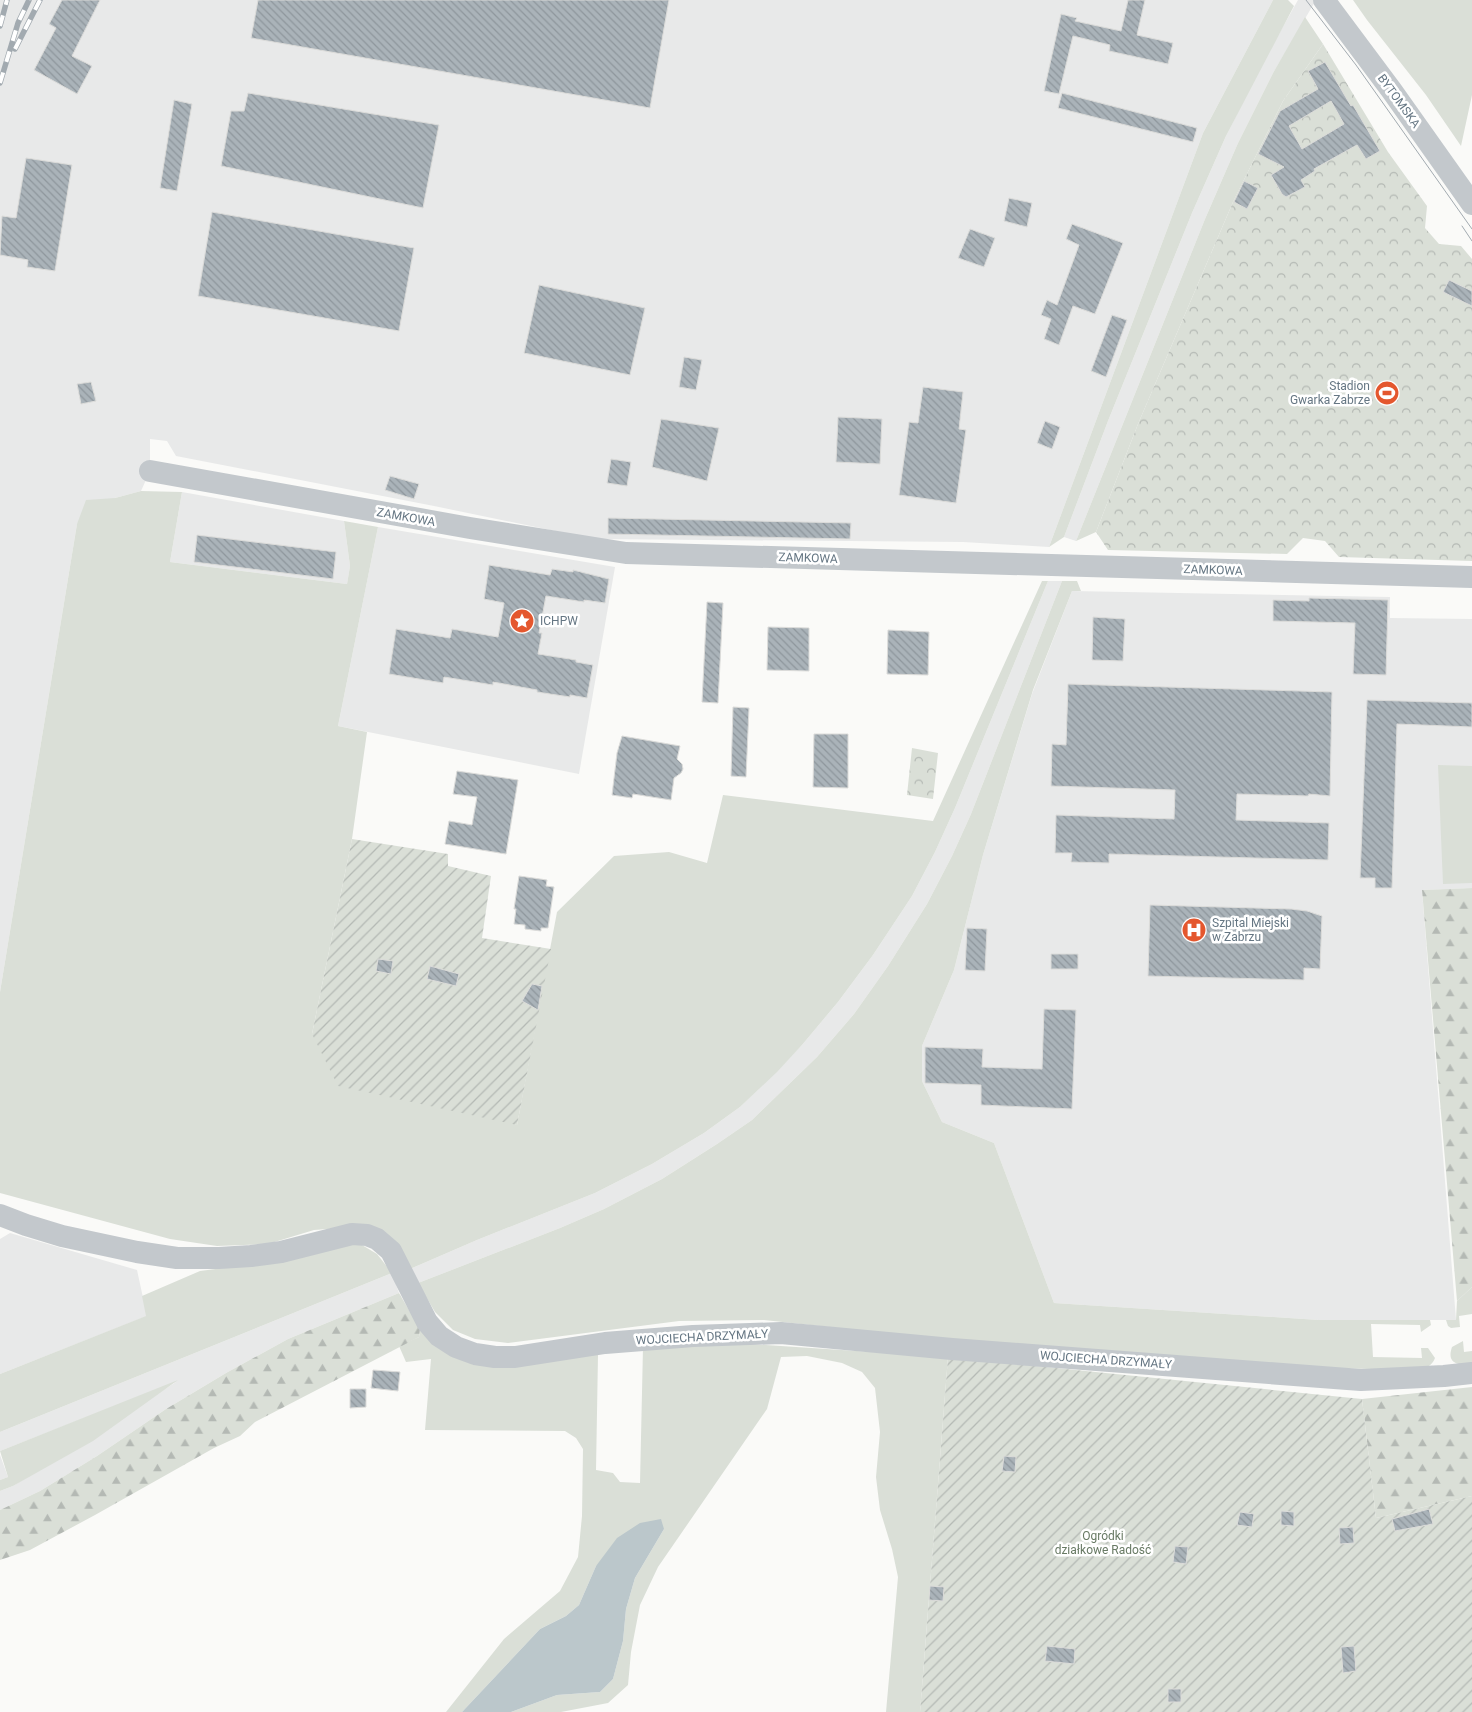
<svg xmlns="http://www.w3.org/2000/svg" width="1472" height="1712" viewBox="0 0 1472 1712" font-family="Roboto,sans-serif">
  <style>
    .built { fill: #e8e9e9 }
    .grass { fill: #dadfd7 }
    .forest { fill: url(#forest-firs) }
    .park { fill: url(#park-crowns) }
    .garden { fill: url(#garden-furrows) }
    .water { fill: #bbc7cb }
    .building { fill: url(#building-back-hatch); stroke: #dcdcda; fill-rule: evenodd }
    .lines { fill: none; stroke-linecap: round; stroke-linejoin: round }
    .minor { stroke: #c3c8cc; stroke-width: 22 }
    .tram { stroke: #a2aab0; stroke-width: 1 }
    .rail-casing { stroke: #a2aab0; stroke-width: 5.5 }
    .rail { stroke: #fff; stroke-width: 4; stroke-dasharray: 11; stroke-linecap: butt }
    .labels { text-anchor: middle; stroke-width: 5; stroke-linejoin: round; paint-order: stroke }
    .street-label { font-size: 12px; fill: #657683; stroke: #fff }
    .poi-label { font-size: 12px; fill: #657683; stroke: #fff; text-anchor: start }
    .park-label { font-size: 12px; fill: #687a64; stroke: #fff }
  </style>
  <defs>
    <pattern id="forest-firs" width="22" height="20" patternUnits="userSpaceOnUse" patternTransform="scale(1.25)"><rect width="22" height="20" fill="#dadfd7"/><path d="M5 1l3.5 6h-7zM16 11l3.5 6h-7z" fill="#b4b9b4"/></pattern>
    <pattern id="park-crowns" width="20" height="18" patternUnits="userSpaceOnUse" patternTransform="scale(1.25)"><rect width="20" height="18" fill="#dadfd7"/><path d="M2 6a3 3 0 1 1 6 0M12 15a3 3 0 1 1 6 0" fill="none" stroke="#b4b9b4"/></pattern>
    <pattern id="garden-furrows" width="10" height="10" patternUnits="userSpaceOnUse" patternTransform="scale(1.25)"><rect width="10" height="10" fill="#dadfd7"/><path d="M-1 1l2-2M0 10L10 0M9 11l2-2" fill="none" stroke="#b4b9b4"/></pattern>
    <pattern id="building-back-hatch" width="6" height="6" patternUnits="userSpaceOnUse" patternTransform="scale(1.25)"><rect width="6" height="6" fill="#aab3b9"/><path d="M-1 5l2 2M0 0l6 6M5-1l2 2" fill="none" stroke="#8e969c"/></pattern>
  </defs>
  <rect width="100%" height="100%" fill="#fafaf8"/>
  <path class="built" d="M0,0H1273L1203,133L1049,547L963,542L594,539L434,506L176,456L167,441L150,439V471L141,491L115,498L77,524L0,992Z
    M1298,0H1316L1273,73L1238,143L1205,219L1076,541L1064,537L1108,421L1192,213L1226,136L1261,66Z
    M182,492L344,521L350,566L347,584L170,562Z
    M378,527L615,567L579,774L338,726Z
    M1048,581H1062L971,814L952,856L927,904L888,966L854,1014L817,1057L752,1120L717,1144L662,1179L604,1209L560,1228L418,1283L410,1269L477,1240L595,1193L652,1164L704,1133L740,1107L777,1071L802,1045L838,1002L873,955L912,896L935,852L955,808Z
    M1072,591L1390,597V618L1472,619V888L1422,890L1456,1320H1319L1054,1303L994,1143L942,1122L922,1081V1046L954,970L983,855L1032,694Z
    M10,1233L137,1270L147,1316L0,1374V1239Z
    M392,1273L399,1293L288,1339L226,1373L166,1409L97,1456L40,1491L0,1510V1491L13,1486L176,1382L0,1451V1432Z
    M0,1455L8,1477L0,1480Z"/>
  <path class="grass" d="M1273,0H1288L1294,6L1226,136L1192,213L1108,421L1064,537L1049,547L1203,133Z
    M1353,0H1472V95L1461,146L1426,95L1367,20Z
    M1305,17L1323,44L1283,101L1233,202L1138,424L1096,532L1076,541L1205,219L1238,143L1273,73Z
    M141,491L182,492L170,562L347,584L350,566L344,521L378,527L338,726L367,732L352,839L312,1034L517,1125L557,912L614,856L669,852L707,863L723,795L933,821L1042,581H1048L955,808L935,852L912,896L873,955L838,1002L802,1045L777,1072L740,1107L704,1133L652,1164L595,1193L477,1240L410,1269L367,1226L314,1230L268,1244L217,1246L170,1239L0,1193V992L77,524L86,500L115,498Z
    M1062,581H1077L1081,591H1072L1033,690L983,855L954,970L922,1046V1081L942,1122L994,1143L1054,1303L1319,1320H1430L1431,1325L1421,1332L1420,1325L1371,1324L1373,1357L1422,1358L1421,1348H1428L1435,1358C1432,1366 1427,1367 1419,1370L1325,1368L922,1337L764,1320L679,1321L508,1343L475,1339L453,1330L435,1312L418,1283L560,1228L604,1209L662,1179L717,1144L752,1120L817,1057L854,1014L888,966L927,904L952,856L971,814Z
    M1438,765L1472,766V883L1443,884Z
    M357,1242L377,1254L392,1273L0,1432V1374L146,1316L142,1296L200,1271L286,1260Z
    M1472,1287V1314L1459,1316L1460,1327L1451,1328L1448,1326L1446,1320H1456L1457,1301Z
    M420,1329L453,1354L598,1355L596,1470L613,1473L620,1482L640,1483L643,1347L750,1344L948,1357L920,1712H886L898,1577L892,1549L880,1510L876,1477L880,1432L875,1388L862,1372L842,1363L807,1356L781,1357L767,1409L658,1567L640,1605L631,1652L628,1685L608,1703L561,1712H511L557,1695L600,1692L613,1679L623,1641L626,1609L635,1578L664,1529L596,1566L579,1605L566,1616L540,1629L462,1712H446L504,1639L560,1591L578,1557L582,1516L583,1449L576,1438L565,1431L425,1430L431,1359L406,1362L399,1346L419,1337Z
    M1463,1341L1464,1352L1472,1351V1366C1459,1364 1446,1365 1452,1347Z
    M178,1380L93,1441L13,1486L0,1491V1480L8,1477L0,1451Z"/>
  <path class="forest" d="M1472,888V1287L1457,1301L1422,890Z
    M399,1293L420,1329L419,1337L255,1422L240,1436L214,1448L95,1515L30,1550L0,1560V1510L40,1491L97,1456L166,1409L226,1373L288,1339Z
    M1472,1387V1496L1376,1518L1362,1399Z"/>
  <path class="park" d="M1323,44L1388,152L1427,206L1425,228L1439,244L1461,246L1472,259V561L1339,557L1325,541L1303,538L1287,554L1108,550L1096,532L1138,424L1233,202L1283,101Z
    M912,748L938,753L933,799L907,795Z"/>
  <path class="garden" d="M352,839L448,854V866L491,876L482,938L551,949L517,1125L338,1086L312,1034Z
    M948,1357L1362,1399L1376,1518L1472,1496V1712H920Z"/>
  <path class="water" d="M661,1519L664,1529L635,1578L626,1609L623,1641L613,1679L600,1692L557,1695L511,1712H462L540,1629L566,1616L579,1605L596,1566L617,1538L640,1523Z"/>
  <path class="building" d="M62,0H100L72,56L92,66L77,94L34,70L56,28L49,24Z
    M258,0H669L650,108L251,38Z
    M1128,0H1145L1137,35L1173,43L1168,64L1109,51L1110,45L1073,36L1059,94L1044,91L1061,14L1077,18L1075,21L1121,31Z
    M1325,62L1351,106L1353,105L1380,151L1366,159L1357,145L1314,169L1315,171L1301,180L1305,187L1286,197L1282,194L1271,175L1284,167L1258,154L1280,111L1318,89L1308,71ZM1331,101L1344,124L1302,149L1289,126Z
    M248,93L439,125L423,208L221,166L231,111H244Z
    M1062,93L1197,128L1193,142L1058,108Z
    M174,100L192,104L177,191L160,188Z
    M26,158L72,165L55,271L27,267L28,260L0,255L2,216L16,218Z
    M1244,181L1258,188L1247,209L1234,202Z
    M1009,198L1032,203L1027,227L1004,221Z
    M212,212L414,248L399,331L198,296Z
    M1072,224L1123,243L1095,314L1073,306L1059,345L1044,339L1051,319L1041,315L1047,300L1057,305L1079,245L1066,239Z
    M970,229L995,238L984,267L958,258Z
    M1449,280L1472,291V306L1443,292Z
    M539,285L645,308L630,375L524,353Z
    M1112,315L1127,320L1106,377L1091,371Z
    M684,357L702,360L696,390L679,387Z
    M91,382L96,401L81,404L77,384Z
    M923,387L963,392L959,429L966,430L956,503L899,495L909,422L918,423Z
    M838,417L882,419L880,464L836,462Z
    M661,419L719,428L707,481L652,467Z
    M1045,421L1060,427L1052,449L1037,443Z
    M611,459L631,462L627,486L607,483Z
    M390,476L419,484L414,499L385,490Z
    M608,518L851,523L850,539L608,534Z
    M197,535L336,552L333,579L194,562Z
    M489,565L550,575L552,569L573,572V570L609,579L605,603L584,600V602L546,596L539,633H542L538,654L576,660V662L593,665L587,698L570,695V697L537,692V690L493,682V685L444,677L443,683L389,674L396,629L450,638L452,629L498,637L504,603L484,599Z
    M1309,598L1388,600L1386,675L1353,674L1355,623L1273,621V600L1309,601Z
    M707,602L723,603L718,703L702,702Z
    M1093,617L1125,619L1123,661L1092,660Z
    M768,627L809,628V671L767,670Z
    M888,630L929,632L928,675L887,674Z
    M1068,684L1332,692L1330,796L1309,794L1308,796L1237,794L1236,820L1329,823L1328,860L1109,854V863L1071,862L1072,853H1055L1056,815L1174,819L1175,790L1051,786L1052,744L1066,745Z
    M1367,700L1472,703V727L1397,724L1392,888H1375V878H1360Z
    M733,707L749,708L746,777L731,776Z
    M814,734H848V788L813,787Z
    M622,736L680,746L677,759L682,764L683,769L681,773L674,778L671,800L633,794L632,798L612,795L617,753Z
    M457,771L518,780L506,854L445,844L449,821L472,825L477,797L453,794Z
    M519,876L547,880L546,886L554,887L548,928H541V931L525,929V925L514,924L516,909H514Z
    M1150,905L1291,909L1307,911L1322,916L1320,969L1304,968V980L1148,976Z
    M967,928L987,929L985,971L965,970Z
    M1051,954H1078V969H1051Z
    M378,959L393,961L391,974L376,971Z
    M430,966L459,974L456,986L427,979Z
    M532,984L542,986L538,1010L522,1001Z
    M1044,1009L1076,1010L1072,1109L981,1105V1085L925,1083V1047L983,1049L982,1067L1042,1069Z
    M373,1370L400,1372L398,1391L371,1388Z
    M350,1389H366V1407L350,1408Z
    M1004,1456L1016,1457L1015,1472L1002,1471Z
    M1429,1509L1433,1524L1395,1531L1392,1519Z
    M1281,1511L1294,1512V1526L1281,1525Z
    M1240,1512L1254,1514L1252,1527L1237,1525Z
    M1353,1527L1354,1543L1340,1544L1339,1528Z
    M1175,1546L1188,1547L1186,1564L1173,1562Z
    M930,1586L944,1587L943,1601L929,1600Z
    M1047,1646L1075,1649L1074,1664L1045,1661Z
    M1354,1646L1356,1671L1343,1673L1341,1647Z
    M1168,1689H1181V1702H1168Z"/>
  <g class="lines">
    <path class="minor" d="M1324,0L1392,91L1472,204
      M150,471L470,528L626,553L1472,577
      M0,1215L26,1225L62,1236L137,1252L177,1258H219L251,1256L281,1252L352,1234L367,1235L377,1239L391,1251L427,1322L439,1336L456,1347L475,1354L495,1357H515L605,1343L693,1336L781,1333L952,1349L1361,1380L1444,1376L1472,1373"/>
    <path class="tram" d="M1306,0L1356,65L1472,229
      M1462,226L1472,241"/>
    <defs>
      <path id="rail" d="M0,26L7,0
        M15,49L40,0
        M0,83L18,23L29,0"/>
    </defs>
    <use href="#rail" class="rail-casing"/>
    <use href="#rail" class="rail"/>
  </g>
  <defs>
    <symbol id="stadium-disc" viewBox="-11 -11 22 22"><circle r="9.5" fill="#e4572e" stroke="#fff"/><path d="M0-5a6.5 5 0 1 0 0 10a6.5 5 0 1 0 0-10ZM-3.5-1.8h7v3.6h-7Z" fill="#fff"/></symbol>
    <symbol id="sight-disc" viewBox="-11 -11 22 22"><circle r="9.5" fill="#e4572e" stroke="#fff"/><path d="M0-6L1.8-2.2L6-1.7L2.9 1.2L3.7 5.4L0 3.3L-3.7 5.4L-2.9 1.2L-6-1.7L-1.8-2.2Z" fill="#fff"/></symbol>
    <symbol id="hospital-disc" viewBox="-11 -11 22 22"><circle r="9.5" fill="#e4572e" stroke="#fff"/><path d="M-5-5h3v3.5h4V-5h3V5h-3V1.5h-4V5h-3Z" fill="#fff"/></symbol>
  </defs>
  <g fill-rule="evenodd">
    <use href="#stadium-disc" x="1373" y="379" width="28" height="28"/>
    <use href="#sight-disc" x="508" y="607" width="28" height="28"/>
    <use href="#hospital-disc" x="1180" y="916" width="28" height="28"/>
  </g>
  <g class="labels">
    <g class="street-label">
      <text transform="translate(1399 101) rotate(54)" y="4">BYTOMSKA</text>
      <text transform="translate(406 517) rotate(10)" y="4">ZAMKOWA</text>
      <text transform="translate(808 558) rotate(2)" y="4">ZAMKOWA</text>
      <text transform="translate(1213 570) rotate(2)" y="4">ZAMKOWA</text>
      <text transform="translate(702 1337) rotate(-3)" y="4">WOJCIECHA DRZYMAŁY</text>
      <text transform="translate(1106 1360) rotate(4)" y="4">WOJCIECHA DRZYMAŁY</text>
    </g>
    <g class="poi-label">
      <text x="1370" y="390" text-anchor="end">Stadion<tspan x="1370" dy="14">Gwarka Zabrze</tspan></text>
      <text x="540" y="625">ICHPW</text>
      <text x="1212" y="927">Szpital Miejski<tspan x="1212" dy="14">w Zabrzu</tspan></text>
    </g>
    <g class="park-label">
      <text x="1103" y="1540">Ogródki<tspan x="1103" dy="14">działkowe Radość</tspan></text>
    </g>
  </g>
</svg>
